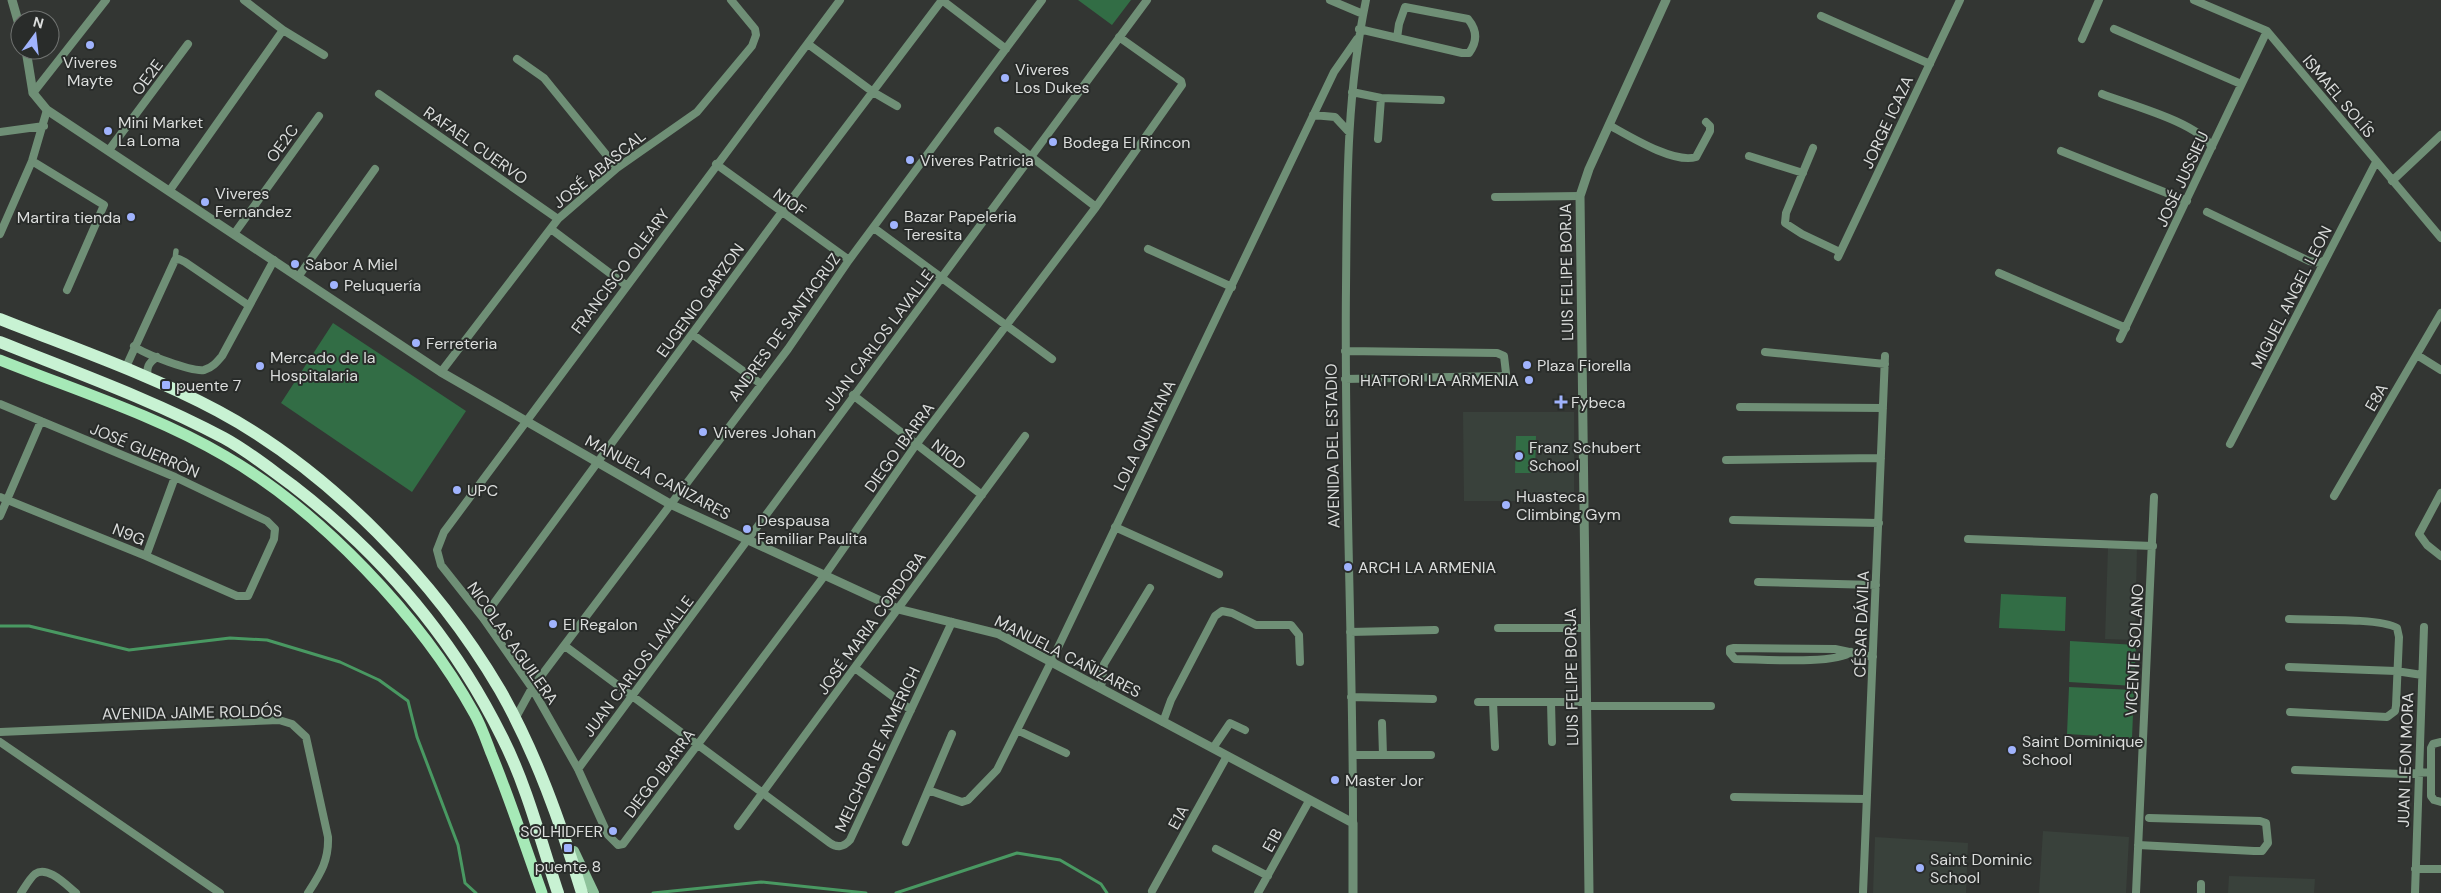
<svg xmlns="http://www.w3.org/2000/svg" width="2441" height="893" viewBox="0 0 2441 893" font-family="'DM Sans',sans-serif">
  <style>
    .built { fill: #39413b }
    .green { fill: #326d45 }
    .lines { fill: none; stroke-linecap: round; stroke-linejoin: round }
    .stream { stroke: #499962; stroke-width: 3 }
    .pedestrian { stroke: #6f8f76; stroke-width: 5.5 }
    .minor { stroke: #6f8f76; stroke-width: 8 }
    .tertiary { stroke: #6f8f76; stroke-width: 9 }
    .secondary { stroke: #8ec29b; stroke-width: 10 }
    .primary { stroke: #a6e9b7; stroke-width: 11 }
    .trunk { stroke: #c8f2d3; stroke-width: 12 }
    .poi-dot { fill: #a0b3fd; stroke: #292c2a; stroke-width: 2 }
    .labels { text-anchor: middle; stroke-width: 4; stroke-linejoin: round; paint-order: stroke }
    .poi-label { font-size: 16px; fill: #dbdddc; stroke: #292c2a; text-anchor: start }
    .street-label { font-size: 16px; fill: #dbdddc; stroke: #292c2a }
  </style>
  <rect width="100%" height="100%" fill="#333633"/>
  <path class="built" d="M1463,412H1574V501H1464Z
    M2108,547H2137L2135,640L2105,639Z
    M2043,831L2129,837L2126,893H2039Z
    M1875,837L1968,843L1966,893H1873Z
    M2229,876L2315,879L2314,893H2228Z"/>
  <path class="green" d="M1078,0H1131L1112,25Z
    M333,323L466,411L412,492L281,403Z
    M1516,436H1536L1535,473H1515Z
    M2001,594L2066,597L2065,631L1999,628Z
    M2070,641L2136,645L2134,686L2069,682Z
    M2069,687L2134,690L2132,738L2067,734Z"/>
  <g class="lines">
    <path class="stream" d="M0,626H29L129,650L230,638L267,640L340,662L379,680L408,701L417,737L458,845L465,883L476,893
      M653,893L761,882L866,893
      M896,893L1017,853L1060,860L1101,884L1107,893"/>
    <path class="pedestrian" d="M175,260L176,251"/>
    <path class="minor" d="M244,0L283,30L324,55
      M840,0L444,532L437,550L441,565L483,618L532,688L578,769L608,835L618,845L623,844L825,575L915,446L1096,207L1182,85L1181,81L1119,37
      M942,0L1006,49
      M1330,0L1363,14
      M2194,0L2267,31L2441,238
      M1821,16L1930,64
      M1359,29L1462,53H1469C1478,41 1477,30 1468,19L1405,7L1399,24L1397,38
      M2114,29L2241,84
      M2082,39L2099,0
      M808,44L873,92L897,106
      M517,59L544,78L617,168
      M1352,92L1381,98L1441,100
      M33,93L106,0
      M379,94L558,219
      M2102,94C2130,105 2197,122 2212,147
      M1313,115L1335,117L1348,131
      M1609,125C1629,136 1674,164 1696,157L1710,131V126L1706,122
      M998,131L1096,207
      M0,132L44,126
      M1378,139L1381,98
      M1813,148L1786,213L1785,223L1802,234L1840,252
      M109,150L188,44
      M2061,151L2187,201
      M1749,156L1803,173
      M32,161L104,205L67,290
      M716,164L849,260
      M2392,181L2441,135
      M170,190L283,30
      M1495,197L1580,196
      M2207,212L2309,261L2320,263L2325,260
      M874,228L1052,359
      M551,229L627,286
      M0,234L32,161L47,110
      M234,234L319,116
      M1148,249L1232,287
      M1838,257L1960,0
      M1999,273L2126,328
      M298,277L375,169
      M692,334L761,384
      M2120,339L2267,31
      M134,346C144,354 192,372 204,370C212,368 217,362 222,356L274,260
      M1765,352L1885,364
      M2417,355L2441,370
      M125,369L175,260L179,259L185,262L248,305
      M441,372L558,219L617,168L697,112L752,46L756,35L755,29L731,0
      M148,378C146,368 148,363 157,357
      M1345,379L1503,376L1506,373L1504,356L1497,353L1345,351
      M853,395L982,495
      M0,404L175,477L267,521L275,529L274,539L248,596H237L146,556L0,497
      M1740,407L1883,408
      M2230,444L2376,162
      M1726,460L1881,458
      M2441,493L2419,534L2427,545L2441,556
      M2334,496L2441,313
      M0,516L41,421
      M1733,520L1879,523
      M1115,527L1219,574
      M1968,539L2153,546
      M146,556L175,477
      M1758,582L1876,585
      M483,618L781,213L942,0
      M2289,619C2311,620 2382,618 2397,628L2399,637L2396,706L2395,711L2387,717L2290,712
      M1498,628H1585
      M1350,632L1435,630
      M565,646L830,843C837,848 844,847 850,840L952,622
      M1851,652C1835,665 1760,659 1735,659L1730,653V649L1734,648L1835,649L1873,657
      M2289,667L2396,671L2422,675
      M855,668L911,710
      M1101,688L1104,664L1150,588
      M1351,697L1433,699
      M1478,702H1586
      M1493,702L1495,747
      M1551,702L1552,742
      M1586,706H1711
      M515,719L532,688L788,349L849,260L1042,0
      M1163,722L1171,700L1215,616L1222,611L1232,613L1256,625H1291L1299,635L1300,662
      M1382,723L1383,755
      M1017,730L1066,753
      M0,732L279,720L292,724L306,737L328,837C329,861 320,874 308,893
      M0,742L220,893
      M2441,742L2433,744L2431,748V796L2434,800L2441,802
      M1213,748L1230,723L1245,730
      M1353,755H1431
      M578,769L1147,0
      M2295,770L2403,774L2431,772
      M928,790L962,802L968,800L997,770L1051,662L1334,72L1357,39
      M1734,797L1866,799
      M1353,823C1353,645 1344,467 1346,288C1347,190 1346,97 1366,0
      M738,826L1025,436
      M906,842L952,734
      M2138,845L2254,851H2262L2268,843L2266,823L2260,821L2149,818
      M1216,849L1268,876
      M2415,869H2441
      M1152,891L1227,756
      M21,893C25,887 30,878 35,874C48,865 67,886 76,893
      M1258,893L1309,801
      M1863,893L1885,356
      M2136,893L2154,497
      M2201,893V884
      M2415,893L2424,627"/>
    <path class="tertiary" d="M12,0L20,28
      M26,50L33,93L47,110L441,372L670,504L898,609L999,634L1353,823V893
      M1589,893L1580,196L1589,169L1666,0"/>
    <path class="secondary" d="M574,851L594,893"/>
    <path class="primary" d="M0,360C75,390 155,415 225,456C320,511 421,617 474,713C481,725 486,740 491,753C510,799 525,846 542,893"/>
    <path class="trunk" d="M0,319C73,348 149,374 218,411C330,471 436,581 500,690C536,753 561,824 582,893
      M0,342C75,372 153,400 224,438C248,451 270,469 292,485C380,553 453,638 502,737C527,786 541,842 558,893"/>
  </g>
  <g class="poi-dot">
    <circle cx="90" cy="45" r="5"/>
    <circle cx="1005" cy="78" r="5"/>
    <circle cx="108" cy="131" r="5"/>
    <circle cx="1053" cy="142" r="5"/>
    <circle cx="910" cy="160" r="5"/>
    <circle cx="205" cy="202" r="5"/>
    <circle cx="131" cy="217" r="5"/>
    <circle cx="894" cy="225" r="5"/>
    <circle cx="295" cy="264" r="5"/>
    <circle cx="334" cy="285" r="5"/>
    <circle cx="416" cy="343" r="5"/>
    <circle cx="1527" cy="365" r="5"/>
    <circle cx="260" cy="366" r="5"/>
    <circle cx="1529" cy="380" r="5"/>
    <rect x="161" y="380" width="10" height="10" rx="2.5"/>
    <path d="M1558.5 394.5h5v5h5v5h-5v5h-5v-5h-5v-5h5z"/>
    <circle cx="703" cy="432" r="5"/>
    <circle cx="1519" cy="456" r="5"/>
    <circle cx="457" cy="490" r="5"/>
    <circle cx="1506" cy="505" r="5"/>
    <circle cx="747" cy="529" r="5"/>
    <circle cx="1348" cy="567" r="5"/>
    <circle cx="553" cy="624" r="5"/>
    <circle cx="2012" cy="750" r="5"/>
    <circle cx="1335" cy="780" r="5"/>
    <circle cx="613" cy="831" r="5"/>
    <rect x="563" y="843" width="10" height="10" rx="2.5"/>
    <circle cx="1920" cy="868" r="5"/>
  </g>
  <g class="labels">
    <g class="poi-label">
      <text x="90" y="68" text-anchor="middle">Viveres<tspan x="90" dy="18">Mayte</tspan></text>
      <text x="1015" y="75">Viveres<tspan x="1015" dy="18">Los Dukes</tspan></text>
      <text x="118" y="128">Mini Market<tspan x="118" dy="18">La Loma</tspan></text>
      <text x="1063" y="148">Bodega El Rincon</text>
      <text x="920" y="166">Viveres Patricia</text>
      <text x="215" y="199">Viveres<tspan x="215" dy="18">Fernandez</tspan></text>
      <text x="904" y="222">Bazar Papeleria<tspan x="904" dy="18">Teresita</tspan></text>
      <text x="121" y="223" text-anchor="end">Martira tienda</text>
      <text x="305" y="270">Sabor A Miel</text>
      <text x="344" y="291">Peluquería</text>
      <text x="426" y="349">Ferreteria</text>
      <text x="270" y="363">Mercado de la<tspan x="270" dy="18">Hospitalaria</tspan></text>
      <text x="1537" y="371">Plaza Fiorella</text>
      <text x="1519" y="386" text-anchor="end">HATTORI LA ARMENIA</text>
      <text x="176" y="391">puente 7</text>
      <text x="1571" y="408">Fybeca</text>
      <text x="713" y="438">Viveres Johan</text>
      <text x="1529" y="453">Franz Schubert<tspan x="1529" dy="18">School</tspan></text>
      <text x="467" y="496">UPC</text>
      <text x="1516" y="502">Huasteca<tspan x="1516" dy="18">Climbing Gym</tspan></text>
      <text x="757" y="526">Despausa<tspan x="757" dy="18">Familiar Paulita</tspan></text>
      <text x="1358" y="573">ARCH LA ARMENIA</text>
      <text x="563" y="630">El Regalon</text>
      <text x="2022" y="747">Saint Dominique<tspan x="2022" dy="18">School</tspan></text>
      <text x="1345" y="786">Master Jor</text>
      <text x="603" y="837" text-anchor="end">SOLHIDFER</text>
      <text x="1930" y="865">Saint Dominic<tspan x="1930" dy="18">School</tspan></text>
      <text x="568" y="872" text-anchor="middle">puente 8</text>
    </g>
    <g class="street-label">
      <text transform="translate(147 77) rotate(-53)" y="6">OE2E</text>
      <text transform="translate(2339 96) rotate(50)" y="6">ISMAEL SOLÍS</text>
      <text transform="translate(1887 122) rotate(-65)" y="6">JORGE ICAZA</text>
      <text transform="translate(282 143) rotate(-54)" y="6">OE2C</text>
      <text transform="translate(476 145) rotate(35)" y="6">RAFAEL CUERVO</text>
      <text transform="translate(599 169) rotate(-39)" y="6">JOSÉ ABASCAL</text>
      <text transform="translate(2182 179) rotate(-65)" y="6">JOSÉ JUSSIEU</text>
      <text transform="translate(790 202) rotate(36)" y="6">N10F</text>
      <text transform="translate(620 271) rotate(-53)" y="6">FRANCISCO OLEARY</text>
      <text transform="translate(1566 272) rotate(-91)" y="6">LUIS FELIPE BORJA</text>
      <text transform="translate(2291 297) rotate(-63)" y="6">MIGUEL ANGEL LEON</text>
      <text transform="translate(700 300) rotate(-54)" y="6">EUGENIO GARZON</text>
      <text transform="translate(784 327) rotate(-54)" y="6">ANDRES DE SANTACRUZ</text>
      <text transform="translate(878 340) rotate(-53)" y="6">JUAN CARLOS LAVALLE</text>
      <text transform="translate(2376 397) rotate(-60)" y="6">E8A</text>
      <text transform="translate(1144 435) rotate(-64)" y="6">LOLA QUINTANA</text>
      <text transform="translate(1332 446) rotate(-91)" y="6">AVENIDA DEL ESTADIO</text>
      <text transform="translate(899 447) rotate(-54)" y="6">DIEGO IBARRA</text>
      <text transform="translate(145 450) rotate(23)" y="6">JOSÉ GUERRÒN</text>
      <text transform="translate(949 454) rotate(37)" y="6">N10D</text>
      <text transform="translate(658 477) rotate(28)" y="6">MANUELA CAÑIZARES</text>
      <text transform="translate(129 534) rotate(22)" y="6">N9G</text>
      <text transform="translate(871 623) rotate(-54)" y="6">JOSÉ MARIA CORDOBA</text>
      <text transform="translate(1861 624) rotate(-88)" y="6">CÉSAR DÁVILA</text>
      <text transform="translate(513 643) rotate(55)" y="6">NICOLAS AGUILERA</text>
      <text transform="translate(2134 650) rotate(-87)" y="6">VICENTE SOLANO</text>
      <text transform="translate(1068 656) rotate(27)" y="6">MANUELA CAÑIZARES</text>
      <text transform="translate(638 666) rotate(-53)" y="6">JUAN CARLOS LAVALLE</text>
      <text transform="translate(1571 677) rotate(-91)" y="6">LUIS FELIPE BORJA</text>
      <text transform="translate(192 712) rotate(-1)" y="6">AVENIDA JAIME ROLDÓS</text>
      <text transform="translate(877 749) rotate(-65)" y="6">MELCHOR DE AYMERICH</text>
      <text transform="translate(2405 760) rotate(-88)" y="6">JUAN LEON MORA</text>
      <text transform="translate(659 773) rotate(-53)" y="6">DIEGO IBARRA</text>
      <text transform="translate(1178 817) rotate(-61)" y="6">E1A</text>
      <text transform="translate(1272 840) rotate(-61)" y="6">E1B</text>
    </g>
  </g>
  <g transform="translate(35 35) rotate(15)"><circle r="24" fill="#292c2a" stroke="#707371"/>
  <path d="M0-4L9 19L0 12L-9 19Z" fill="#a0b3fd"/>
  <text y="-8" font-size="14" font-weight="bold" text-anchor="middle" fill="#dbdddc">N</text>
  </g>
</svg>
